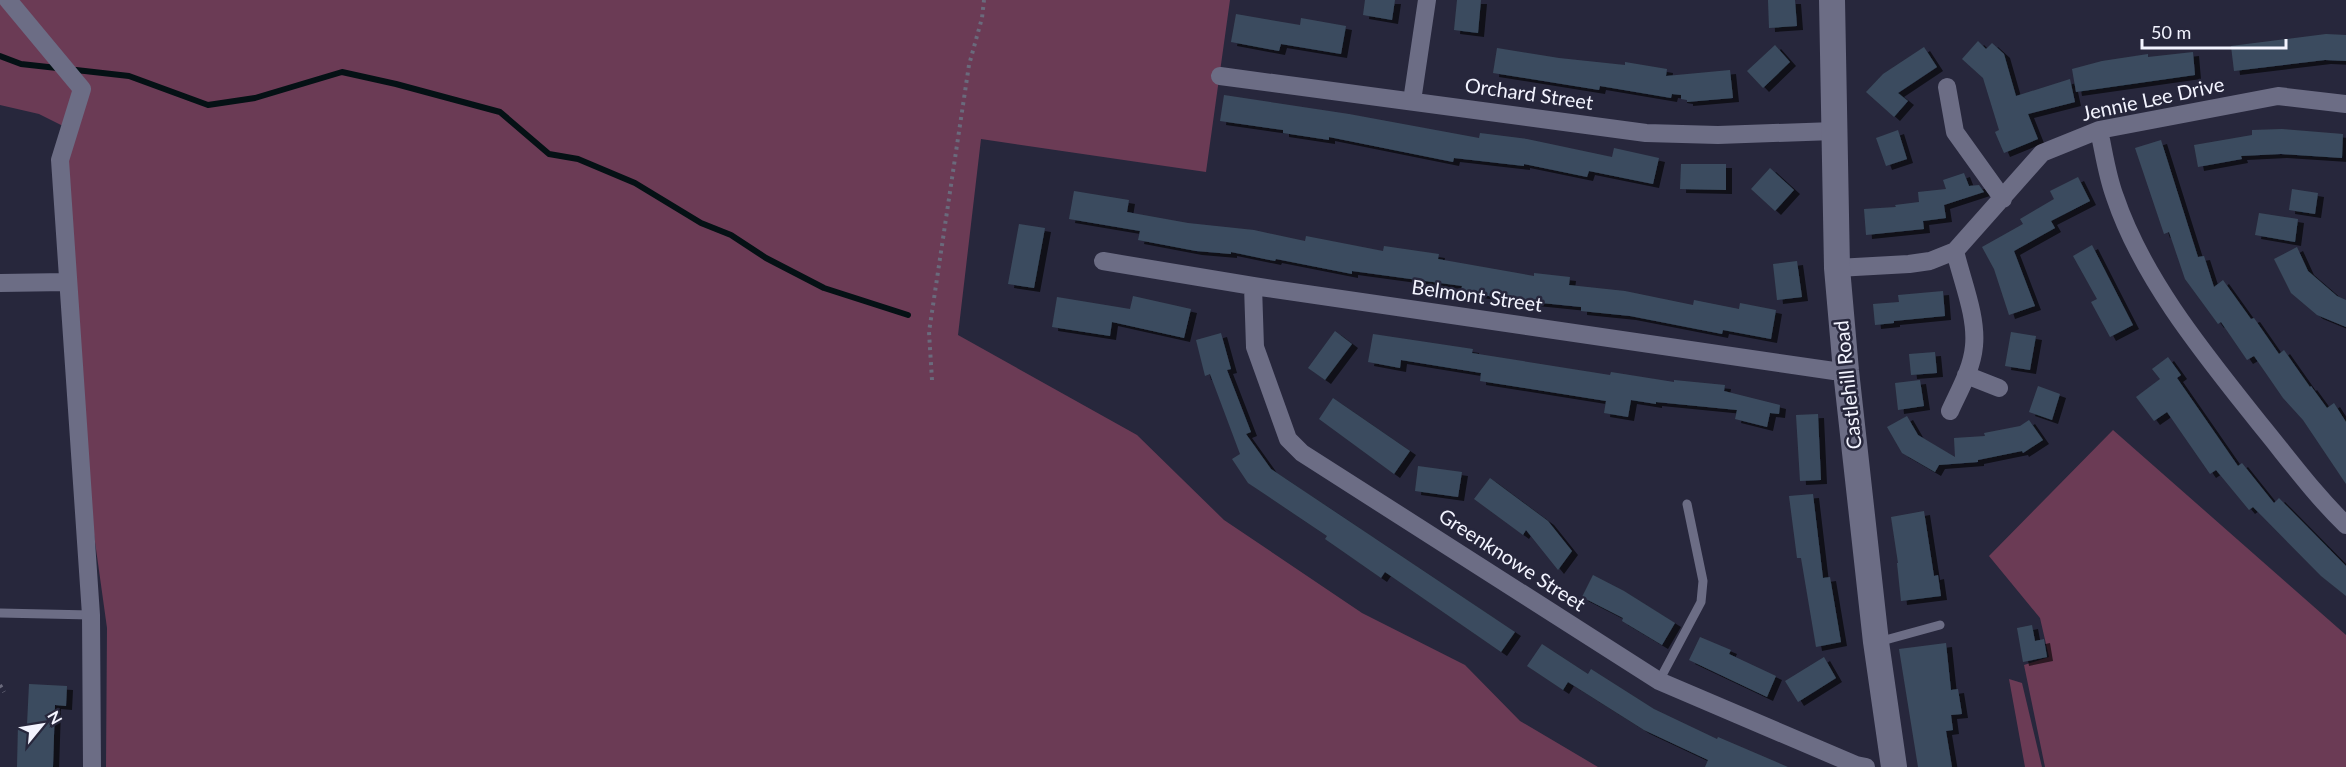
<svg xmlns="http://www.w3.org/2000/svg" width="2346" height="767" viewBox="0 0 2346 767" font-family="Lato,sans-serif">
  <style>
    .green { fill: #6b3b55 }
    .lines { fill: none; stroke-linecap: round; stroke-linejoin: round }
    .stream { stroke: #051115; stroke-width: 6 }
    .building { fill: #3b4c5e; filter: url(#shadow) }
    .path { stroke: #6a6a7c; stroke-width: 4; stroke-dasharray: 3 4.5; stroke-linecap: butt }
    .service { stroke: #6c6d85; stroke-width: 9 }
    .minor { stroke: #6c6d85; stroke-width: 18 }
    .secondary { stroke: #6c6d85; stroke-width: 26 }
    .labels { text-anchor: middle; stroke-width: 5; stroke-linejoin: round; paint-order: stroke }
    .street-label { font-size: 20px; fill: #f3f4ff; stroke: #27273c }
  </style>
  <defs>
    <filter id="shadow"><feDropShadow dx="6" dy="4" stdDeviation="0" flood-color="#0009"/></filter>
  </defs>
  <rect width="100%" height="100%" fill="#27273c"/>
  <path class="green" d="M0,0H1230L1206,172L981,139L958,335L1137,435L1224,520L1362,613L1465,665L1520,721L1598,767H106L107,628L91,513L60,160L69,129L39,114L0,105Z
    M2113,430L2346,635V767H2045L2024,665L2049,657L2040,618L1989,556Z
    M2009,679L2022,683L2042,767H2025Z"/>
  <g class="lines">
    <path class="stream" d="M0,56L21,64L57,68
      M76,70L129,76L208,105L255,98L342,72L396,84L500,112L549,154L578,159L635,183L701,223L731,235L766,258L824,288L908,315"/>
  </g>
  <path class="building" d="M1365,0H1395L1392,20L1363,15Z
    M1457,0H1481L1478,33L1454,30Z
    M1768,0H1795L1797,26L1769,28Z
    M1236,14L1300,25L1301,18L1346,26L1341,54L1281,44L1279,51L1231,42Z
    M2326,34L2346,35V61L2325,60L2234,71L2231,46Z
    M1978,41L1986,49L1992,43L2004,54L2016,96L2070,79L2075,102L2028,114L2038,139L2004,153L1995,132L1999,130L1983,78L1962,59Z
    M1775,45L1790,62L1763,88L1747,71Z
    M1924,47L1937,67L1898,93L1908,101L1894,117L1866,92L1883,74Z
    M1497,48L1559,58L1625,65V62L1667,69L1666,76L1730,70L1733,98L1687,102V100L1681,99V95L1672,94L1671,98L1600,86L1599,90L1493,73Z
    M2193,52L2195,75L2076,92L2072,69L2102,61L2148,54V57Z
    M1224,95L1349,114L1479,138L1480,133L1527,139L1612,157L1614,148L1659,158L1653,184L1589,171L1587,177L1524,164V166L1454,158L1453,162L1329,137V140L1283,133V130L1220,121Z
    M2282,129L2343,134L2342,158L2281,154L2241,156L2242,159L2198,167L2194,145L2252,135V130Z
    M1898,130L1907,159L1886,166L1876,138Z
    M2161,140L2198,257L2204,256L2214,287L2223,280L2251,319L2254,318L2279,354L2284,350L2310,387L2311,386L2327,408L2334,403L2346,422V484L2303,420L2283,398L2254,356L2247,360L2221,322L2218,324L2185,279L2169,232L2164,234L2135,148Z
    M1681,164H1726V190L1680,189Z
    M1770,168L1794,190L1775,211L1751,189Z
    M1964,173L1969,186L1979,185L1984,192L1944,205L1946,218L1923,221L1924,229L1866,235L1864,209L1896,207L1895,205L1919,202L1918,192L1946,189L1943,180Z
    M2078,177L2090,201L2051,221L2055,228L2014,251L2035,306L2009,315L1994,269L1982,247L2023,224L2020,219L2054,199L2050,191Z
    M2292,189L2318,193L2315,214L2289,210Z
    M1074,191L1129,200L1127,212L1188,223L1254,230L1305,241L1306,236L1383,251L1384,246L1439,254L1438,259L1534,276V273L1570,277L1569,285L1625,291L1693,305L1694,300L1739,309L1740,303L1776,310L1771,339L1723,330L1722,334L1630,316L1581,311V307L1511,300L1461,291L1462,286L1352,271V274L1276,259L1275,261L1231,252V254L1196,251L1138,240L1140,231L1069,219Z
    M2259,213L2298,219L2295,242L2255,235Z
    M1019,224L1045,228L1034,288L1008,284Z
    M2092,245L2133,325L2110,337L2091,302L2097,299L2073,256Z
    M2297,247L2308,271L2337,296L2346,300V327L2317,315L2291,293L2274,259Z
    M1797,261L1802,297L1777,300L1773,264Z
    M1943,291L1945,316L1894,321V323L1875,325L1873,304L1899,302L1898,295Z
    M1133,296L1191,309L1184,338L1112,322L1110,336L1052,327L1057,297L1130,309Z
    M1335,331L1352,344L1325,380L1308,368Z
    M2011,332L2036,336L2030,370L2005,366Z
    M1221,333L1231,369L1227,370L1251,432L1246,434L1271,469L1515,632L1501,652L1385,572L1381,578L1325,539L1327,536L1248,483L1232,459L1240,454L1210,374L1205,376L1196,340Z
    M1373,334L1473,349L1472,353L1610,375L1611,372L1674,382V380L1725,385L1724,391L1780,405L1779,414L1770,413L1767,427L1735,419L1737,410L1656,402V404L1631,400L1628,417L1604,413L1606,401L1480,381L1481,373L1401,360L1400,368L1368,362Z
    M1935,352L1937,373L1911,375L1909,354Z
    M2168,357L2181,375L2177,378L2238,466L2242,463L2274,503L2279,498L2346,566V596L2321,576L2253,507L2249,510L2216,470L2210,474L2167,412L2154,421L2136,397L2160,379L2152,369Z
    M1920,380L1924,406L1898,410L1895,383Z
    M2038,386L2060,394L2052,420L2029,412Z
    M1333,398L1410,451L1394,474L1319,419Z
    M1818,414L1821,480L1800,481L1796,415Z
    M1907,416L1918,435L1955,457L1954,438L1985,436L1984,433L2020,426L2029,420L2043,440L2023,453L2022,451L1978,460V462L1939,465L1935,472L1902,453L1887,427Z
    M1418,466L1462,472L1458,497L1415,491Z
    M1490,478L1548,521L1572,551L1558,570L1526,530L1523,535L1474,499Z
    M1813,494L1823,578L1830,577L1841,642L1816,647L1801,558H1797L1789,496Z
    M1924,511L1934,576L1938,575L1941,596L1901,601L1897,563H1898L1891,517Z
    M1593,575L1624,591L1675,623L1662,645L1622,621L1623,618L1582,597Z
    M2032,625L2035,641L2044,639L2047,657L2023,662L2017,628Z
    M1700,637L1731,650L1729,654L1776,676L1767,697L1689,660Z
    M1946,643L1951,690L1958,689L1962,714L1951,715L1953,730L1946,731L1952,767H1918L1899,649Z
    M1542,644L1588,674L1591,669L1654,709L1717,739L1718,737L1788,767H1705L1708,760L1644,730L1568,682L1563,690L1527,666Z
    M1824,657L1836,678L1798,702L1785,681Z
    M29,684L67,686L66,706L55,705L53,767H17L18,725H27Z"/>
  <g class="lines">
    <path class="path" d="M932,380L929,332L969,65L982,18L984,0
      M0,685L4,692"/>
    <path class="service" d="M0,613L91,615
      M1878,642L1940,625
      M1659,681L1701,602L1703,581L1687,504"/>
    <path class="minor" d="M8,0L82,89L60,160L91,615L92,767
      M1220,76L1646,133L1718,135L1834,131
      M1947,87L1955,132L2003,199
      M1412,101L1427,0
      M2099,130C2104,153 2107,176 2115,197C2143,280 2206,356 2260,424C2288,458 2314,494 2346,525
      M1103,261L1253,286L1834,371H1846
      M1837,268L1909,264L1930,261L1955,251L2042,153L2099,130L2278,96L2346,104
      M0,283L67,282
      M1253,286L1255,347L1288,439L1302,453L1659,681L1856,765L1866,767
      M1966,375L1999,388
      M1950,411C1959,391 1972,369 1974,346C1977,316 1962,281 1955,251"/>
    <path class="secondary" d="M1832,0L1837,268L1846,371L1876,642L1894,767"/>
  </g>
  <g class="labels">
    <g class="street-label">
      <text transform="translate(1529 94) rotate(8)" y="7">Orchard Street</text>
      <text transform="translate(2153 99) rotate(-12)" y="7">Jennie Lee Drive</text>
      <text transform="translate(1477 296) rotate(8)" y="7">Belmont Street</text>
      <text transform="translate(1848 385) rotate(-96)" y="7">Castlehill Road</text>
      <text transform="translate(1512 560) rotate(33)" y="7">Greenknowe Street</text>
    </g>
  </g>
  <g transform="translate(42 725) rotate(60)" stroke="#27273c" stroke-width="4.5" paint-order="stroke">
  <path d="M0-4.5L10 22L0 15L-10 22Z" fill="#f3f4ff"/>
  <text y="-9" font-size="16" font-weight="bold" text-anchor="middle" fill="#f3f4ff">N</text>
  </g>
  <path d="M2142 39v9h144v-9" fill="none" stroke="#f3f4ff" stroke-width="3"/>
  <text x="2151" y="39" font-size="18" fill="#f3f4ff" stroke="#27273c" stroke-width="4.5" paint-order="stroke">50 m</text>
</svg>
